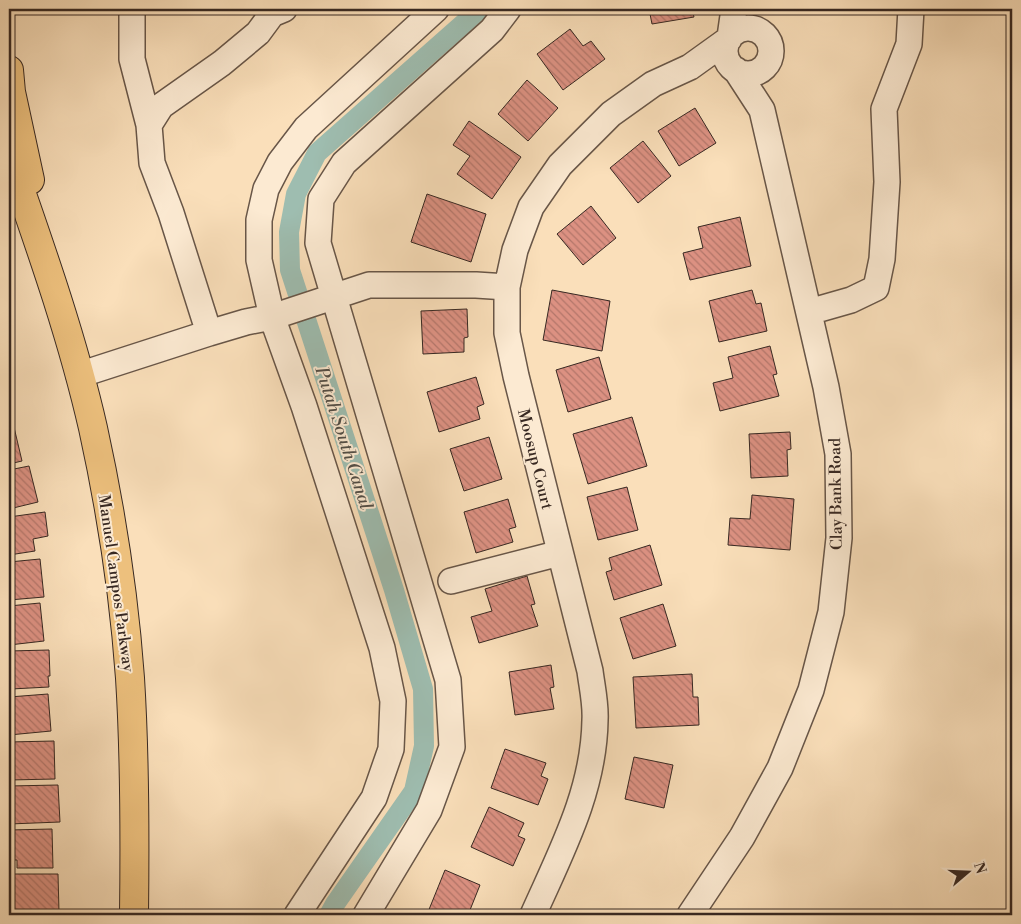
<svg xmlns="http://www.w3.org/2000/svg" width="1021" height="924" viewBox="0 0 1021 924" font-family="'Libre Bodoni',serif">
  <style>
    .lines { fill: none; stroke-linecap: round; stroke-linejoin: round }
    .canal { stroke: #9ebdb0; stroke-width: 20 }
    .building { fill: url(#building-back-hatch); stroke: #372822 }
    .minor-casing { stroke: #685648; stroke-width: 28 }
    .major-casing { stroke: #372822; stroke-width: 30 }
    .minor { stroke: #fcead2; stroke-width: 25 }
    .major { stroke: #edc07d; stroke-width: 28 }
    .labels { text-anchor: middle; stroke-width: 4; stroke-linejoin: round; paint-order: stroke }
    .street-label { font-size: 16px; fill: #372822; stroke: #fcead2 }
    .water-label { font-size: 18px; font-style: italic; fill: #514d46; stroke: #fcead2 }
  </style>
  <defs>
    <pattern id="building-back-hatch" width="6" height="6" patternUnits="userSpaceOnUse" patternTransform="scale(1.25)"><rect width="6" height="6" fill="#dc9182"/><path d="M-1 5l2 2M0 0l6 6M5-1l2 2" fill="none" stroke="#b3766a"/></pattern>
  </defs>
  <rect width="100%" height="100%" fill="#fadfba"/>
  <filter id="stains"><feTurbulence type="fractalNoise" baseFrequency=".004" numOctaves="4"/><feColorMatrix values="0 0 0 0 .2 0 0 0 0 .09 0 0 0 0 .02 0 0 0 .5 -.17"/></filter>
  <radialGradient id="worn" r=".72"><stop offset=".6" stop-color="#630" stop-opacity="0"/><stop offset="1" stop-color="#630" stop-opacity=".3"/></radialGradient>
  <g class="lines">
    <path class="canal" d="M329,915L335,904L414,791L424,746L423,689L394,590L290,270L289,232L296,194L317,153L480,9"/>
  </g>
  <path class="building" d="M649,9H692L694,17L652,24Z
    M570,29L583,46L591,41L605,59L563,90L537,54Z
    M527,80L558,108L528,141L498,114Z
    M695,108L716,143L679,166L658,131Z
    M469,121L521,157L492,199L457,174L470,156L453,145Z
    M643,141L671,176L638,203L610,168Z
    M427,194L486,214L471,262L411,242Z
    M591,206L616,238L583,265L557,234Z
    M740,217L751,266L690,280L683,253L703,248L698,227Z
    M552,290L610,301L602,351L543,340Z
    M752,290L756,304L761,303L767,331L719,342L709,301Z
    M467,309L468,337L464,338V352L423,354L421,311Z
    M770,346L777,374L773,375L779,396L720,411L713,383L733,378L728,357Z
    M599,357L611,399L568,412L556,370Z
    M476,377L484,404L477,407L480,419L439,432L427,392Z
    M632,417L647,466L588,484L573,434Z
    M13,423L22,461L9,464V424Z
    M790,432L791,449L787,450L788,476L751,478L749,434Z
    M489,437L502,479L464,491L450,449Z
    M29,466L38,502L9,509V470Z
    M627,487L638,530L598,540L587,497Z
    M752,495L794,499L790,550L728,545L730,518L750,519Z
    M508,499L516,527L509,529L513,542L476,553L464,512Z
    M45,512L48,536L33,539L35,551L9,555V517Z
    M650,545L662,585L614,600L606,572L612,570L609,558Z
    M40,559L44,597L9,600V562Z
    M527,576L535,604L531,605L538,626L479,643L471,617L492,611L485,589Z
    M40,603L44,641L9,645V606Z
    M663,604L676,646L633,659L620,618Z
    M49,650L50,676H48L49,687L11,689L10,682H9V651Z
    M551,665L554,687L550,688L554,709L515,715L509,672Z
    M692,674L693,697H698L699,725L636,728L633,677Z
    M48,694L51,731L9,735V697Z
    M54,741L55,779L9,780V742Z
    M505,749L546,763L541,776L548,779L538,805L491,788Z
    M634,757L673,765L664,808L625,799Z
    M58,785L60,822L9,824V786Z
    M489,807L524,823L518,836L525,839L513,866L471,847Z
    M52,829L53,868H17V860H9V830Z
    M445,870L480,885L468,915H436L428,912Z
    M9,874H58L59,912H9Z"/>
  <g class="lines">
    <defs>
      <path id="minor" d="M132,9V59L149,125
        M725 51a23 23 0 1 1 46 0a23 23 0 1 1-46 0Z
        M730,37L734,9
        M809,312L851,300L876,288L882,259L887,182L884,109L909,44L911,9
        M209,333L171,213L152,163L149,125L161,106L222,63L258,33L272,14L284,9
        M79,375L209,333L246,322L272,317L369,285H476L507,287
        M451,581L560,553
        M297,915L374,798L391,749L393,701L382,648L304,406L272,317L259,260V220L266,189L280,162L306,128L436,9
        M366,915L429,810L452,747L448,680L318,243L321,199L344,163L492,30L508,9
        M533,915C561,852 594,791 595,720C596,704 592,687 590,671L516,376L507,333V287L515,250L531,207L560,165L611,114L653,84L690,67L729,39
        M690,915L742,837L780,768L811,690L831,612L839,538L838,454L826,387L762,110L736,70"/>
      <path id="major" d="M9,70L11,92L30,180
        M9,157C40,246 72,336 93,428C111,510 124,594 130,678C135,757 135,836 134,915"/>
    </defs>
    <use href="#minor" class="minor-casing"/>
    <use href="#major" class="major-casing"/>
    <use href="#minor" class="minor"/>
    <use href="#major" class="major"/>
  </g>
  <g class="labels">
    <g class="street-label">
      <text transform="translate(536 459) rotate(76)" y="6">Moosup Court</text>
      <text transform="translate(835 494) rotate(-91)" y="6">Clay Bank Road</text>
      <text transform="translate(117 583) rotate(82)" y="6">Manuel Campos Parkway</text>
    </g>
    <g class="water-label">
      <text transform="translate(344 438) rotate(72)" y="6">Putah South Canal</text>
    </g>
  </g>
  <rect width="1021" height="924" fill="none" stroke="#fadfba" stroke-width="30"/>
  <rect x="10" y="10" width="1001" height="904" fill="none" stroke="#372822" stroke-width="2.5"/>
  <rect x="15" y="15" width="991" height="894" fill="none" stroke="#372822"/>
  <g transform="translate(968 872) rotate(71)" stroke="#fcead2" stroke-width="4" paint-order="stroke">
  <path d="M0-4L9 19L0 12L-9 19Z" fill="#372822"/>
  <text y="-8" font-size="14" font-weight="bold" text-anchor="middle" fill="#372822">N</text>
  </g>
  <rect width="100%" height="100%" filter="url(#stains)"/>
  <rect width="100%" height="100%" fill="url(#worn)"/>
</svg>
